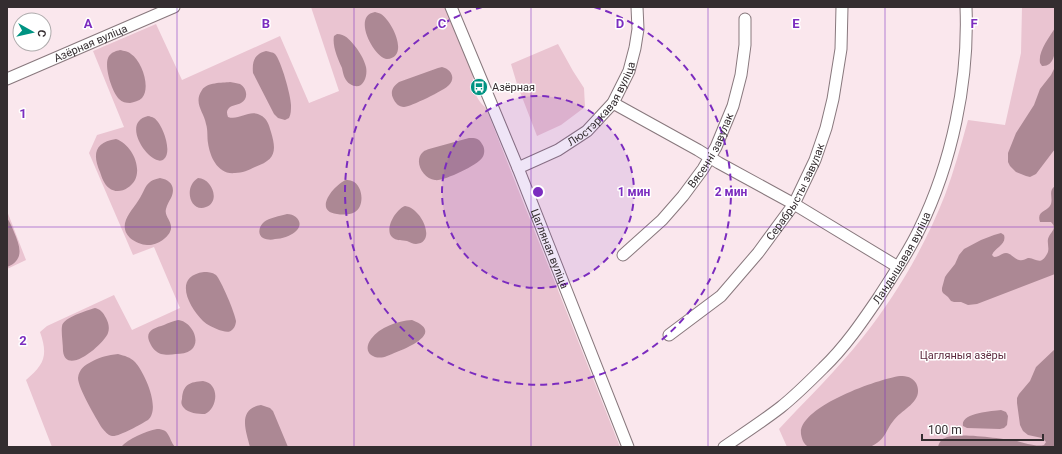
<svg xmlns="http://www.w3.org/2000/svg" width="1062" height="454" viewBox="0 0 1062 454" font-family="Roboto,sans-serif">
  <style>
    .green { fill: #eac4d1 }
    .water { fill: #ac8894 }
    .lines { fill: none; stroke-linecap: round; stroke-linejoin: round }
    .minor-casing { stroke: #88787d; stroke-width: 13 }
    .minor { stroke: #fff; stroke-width: 11 }
    .grid { fill: none; stroke: #7b2cbf; stroke-width: 1; stroke-opacity: 0.55 }
    .ring { fill: none; stroke: #7b2cbf; stroke-width: 2; stroke-dasharray: 7 5 }
    .labels { text-anchor: middle; stroke-width: 3; stroke-linejoin: round; paint-order: stroke }
    .street-label { font-size: 11px; fill: #342d30; stroke: #fff }
    .poi-label { font-size: 11px; fill: #342d30; stroke: #fff; text-anchor: start }
    .park-label { font-size: 11px; fill: #5d2b3f; stroke: #fff }
    .grid-label { font-size: 13px; text-anchor: middle; font-weight: bold; fill: #7b2cbf; stroke: #fff; stroke-width: 3; stroke-linejoin: round; paint-order: stroke }
    .centre { fill: #7b2cbf; stroke: #fff; stroke-width: 2 }
    .ring-label { font-size: 12px; text-anchor: middle; font-weight: bold; fill: #7b2cbf; stroke: #fff; stroke-width: 3; stroke-linejoin: round; paint-order: stroke }
  </style>
  <rect width="100%" height="100%" fill="#fae7ed"/>
  <path class="green" d="M311,7H445L473,75C472,88 476,100 486,108L620,447H52L26,380C45,364 48,355 40,332L47,326L114,295L132,330L180,308L154,247L133,255L89,153L97,135L124,127L93,51L156,24L182,80L280,36L309,103L339,91Z
    M1022,7H1055V447H787L779,429C807,399 837,370 863,337C897,294 925,246 945,195C954,171 961,145 968,120L1005,125L1021,53Z
    M558,44L573,71L584,88L585,107L561,125L537,136L517,84L511,64Z
    M7,211L26,260L7,269Z"/>
  <path class="water" d="M375,12C377,13 380,13 381,14C392,21 410,57 387,59C375,59 351,16 375,12Z
    M1055,28C1055,39 1059,67 1042,66L1040,63C1038,51 1049,38 1055,28Z
    M337,34C345,34 349,39 354,45C359,51 364,59 366,67C368,76 363,92 350,84C345,81 343,74 342,68C338,59 332,46 334,36Z
    M120,50C124,51 128,51 131,54C142,61 151,88 142,98C139,101 134,102 130,103C126,103 122,102 119,99C112,92 103,65 109,56C112,52 116,51 120,50Z
    M266,51C269,52 273,52 275,54C281,60 291,96 291,105C291,110 291,114 289,118L285,120L278,118L274,114L253,73C252,62 254,54 266,51Z
    M442,67C451,69 456,78 449,85C445,90 410,107 404,107C399,107 395,103 393,98C390,92 393,86 399,82L438,68Z
    M1055,67V149L1036,174L1030,177L1026,176L1016,172L1010,166L1008,162V153L1016,133L1034,105L1040,89L1051,75Z
    M230,82C234,83 237,83 240,84C247,88 249,99 241,103C237,105 232,105 229,108C226,111 227,114 228,117C239,121 249,109 260,115C267,118 269,125 271,132C277,152 275,160 255,167C249,170 242,173 235,173C218,175 210,157 208,143C207,137 208,130 206,124C204,112 193,103 202,90C207,82 222,83 230,82Z
    M148,116C148,116 153,117 154,118C162,123 173,151 164,159C153,170 118,123 148,116Z
    M469,138C475,138 479,138 482,144C485,148 485,154 482,158C478,165 442,182 435,180C423,179 413,161 423,152C425,150 427,150 429,149Z
    M116,139C131,144 142,166 135,180C130,189 118,195 109,188C104,184 102,178 100,172C92,154 95,142 116,139Z
    M160,178C171,180 176,187 171,198C169,201 167,205 166,209C164,216 172,221 171,229C169,238 156,246 147,245C142,245 135,242 130,238C117,225 131,212 138,201C146,190 144,181 160,178Z
    M198,178C212,178 221,202 206,207C190,213 183,187 198,178Z
    M346,180C348,180 350,180 352,181C363,185 365,206 355,212C350,215 342,215 337,214C312,211 335,184 346,180Z
    M1055,186V274L977,304L968,305L961,302H954L951,301L948,297L943,293L942,291V288L945,277L947,274L955,264L959,255L964,249L981,240L994,235L1001,233L1004,235C1007,245 995,247 992,255L994,257C999,257 1002,253 1006,253C1011,253 1014,259 1019,260C1023,261 1025,259 1028,258C1035,257 1040,267 1047,254C1050,249 1047,244 1048,239C1050,232 1058,229 1051,222H1040C1036,210 1048,212 1051,204C1053,197 1048,191 1055,186Z
    M405,206C422,208 437,243 416,244C413,244 410,242 407,241C402,240 396,241 392,237C384,229 396,209 405,206Z
    M287,214C297,214 305,224 295,232C290,236 282,239 275,239C272,240 267,240 263,238C257,234 259,226 264,222C269,218 280,216 287,214Z
    M7,218C10,222 12,227 14,232C20,246 25,260 7,267Z
    M204,272C208,272 212,272 216,275C221,280 235,313 236,321C236,323 235,327 233,329C229,334 223,331 219,330C213,327 207,325 203,321C188,306 173,276 204,272Z
    M95,308C100,309 103,312 106,318C108,322 110,327 108,333C104,344 66,377 63,351C63,343 61,332 62,326C64,317 86,311 95,308Z
    M178,320C191,321 202,341 191,350C187,353 181,354 176,354C171,355 165,355 161,354C156,352 152,348 150,343C144,331 154,328 164,325C168,323 173,321 178,320Z
    M412,320C448,334 401,350 387,356C375,361 361,353 371,339C380,327 397,321 412,320Z
    M1055,349V447H938C939,443 941,439 945,438C958,432 1002,439 1017,441C1025,443 1036,447 1044,445L1046,442L1042,438L1028,435L1023,431L1020,425L1017,403V398L1019,394L1030,381L1036,367Z
    M118,354C125,356 130,357 135,362C145,373 161,409 148,420C141,424 119,437 112,436C107,435 105,431 102,428C96,418 78,388 78,378C79,369 85,365 91,362C100,357 108,355 118,354Z
    M900,376C907,376 912,377 916,383C925,401 902,409 894,420C884,432 887,439 870,447H809C804,445 802,440 801,434C798,407 878,379 900,376Z
    M203,381C207,382 210,383 212,386C219,395 214,410 205,414C198,414 188,413 184,408C181,405 181,402 182,399C183,384 190,382 203,381Z
    M261,405L270,408L273,411L288,447H250C246,431 237,409 261,405Z
    M1001,410L1006,412L1008,416L1007,425L1004,428L1000,429L967,428L963,426C960,413 992,411 1001,410Z
    M157,429C170,429 168,438 175,447H121C128,439 146,431 157,429Z"/>
  <g class="lines">
    <defs>
      <g id="minor">
        <path id="s1" d="M451,7L518,168L628,447"/>
        <path id="s2" d="M7,79L174,7"/>
        <path d="M613,103L698,150L719,163L794,204L898,267"/>
        <path id="s3" d="M518,168L558,150L587,131L613,103L629,71L635,48L638,29L637,7"/>
        <path id="s4" d="M623,255L662,220L683,196L703,169L716,147L733,106L741,75L745,45V19"/>
        <path id="s5" d="M669,335L721,296L758,253L794,204L815,160L826,128L833,99L841,49L842,7"/>
        <path id="s6" d="M724,447C743,434 763,421 781,407C796,395 810,381 823,368C845,347 862,322 879,297C893,275 908,253 919,230C952,163 969,81 966,7"/>
      </g>
    </defs>
    <use href="#minor" class="minor-casing"/>
    <use href="#minor" class="minor"/>
  </g>
  <path class="grid" d="M177,7V447M354,7V447M531,7V447M708,7V447M885,7V447M7,227H1055"/>
  <circle cx="538" cy="192" r="96" fill="#7b2cbf" fill-opacity=".12"/>
  <g class="ring">
    <circle cx="538" cy="192" r="96"/>
    <path d="M594 7A193 193 0 1 1 482 7"/>
  </g>
  <defs>
    <symbol id="bus-disc" viewBox="-11 -11 22 22"><circle r="9.5" fill="#009382" stroke="#fff"/><path d="M-5-6H5V4H4V6H2V4H-2V6H-4V4H-5ZM-3.5-4V0h7V-4ZM-3.5 1.2v1.5H-2V1.2ZM2 1.2v1.5H3.5V1.2Z" fill="#fff"/></symbol>
  </defs>
  <g fill-rule="evenodd">
    <use href="#bus-disc" x="469" y="77" width="20" height="20"/>
  </g>
  <g class="labels">
    <g class="street-label">
      <text dy="4" stroke="none"><textPath href="#s2" startOffset="91">Азёрная вуліца</textPath></text>
      <text dy="4" stroke="none"><textPath href="#s3" startOffset="109">Люстэркавая вуліца</textPath></text>
      <text dy="4" stroke="none"><textPath href="#s4" startOffset="138">Вясенні завулак</textPath></text>
      <text dy="4" stroke="none"><textPath href="#s5" startOffset="194">Серабрысты завулак</textPath></text>
      <text dy="4" stroke="none"><textPath href="#s1" startOffset="261">Цагляная вуліца</textPath></text>
      <text dy="4" stroke="none"><textPath href="#s6" startOffset="263">Ландышавая вуліца</textPath></text>
    </g>
    <g class="poi-label">
      <text x="492" y="91">Азёрная</text>
    </g>
    <g class="park-label">
      <text x="963" y="359">Цагляныя азёры</text>
    </g>
  </g>
  <g class="grid-label">
    <text x="88" y="28">A</text>
    <text x="266" y="28">B</text>
    <text x="442" y="28">C</text>
    <text x="620" y="28">D</text>
    <text x="796" y="28">E</text>
    <text x="974" y="28">F</text>
    <text x="23" y="118">1</text>
    <text x="23" y="345">2</text>
  </g>
  <circle cx="538" cy="192" r="6" class="centre"/>
  <g class="ring-label">
    <text x="634" y="196">1 мин</text>
    <text x="731" y="196">2 мин</text>
  </g>
  <rect width="1062" height="454" fill="none" stroke="#342d30" stroke-width="16"/>
  <g transform="translate(32 32) rotate(98)"><circle r="19" fill="#ffffff" stroke="#aeabac"/>
  <path d="M0-3L7 15L0 10L-7 15Z" fill="#009382"/>
  <text y="-6" font-size="11" font-weight="bold" text-anchor="middle" fill="#342d30">С</text>
  </g>
  <path d="M922 434v6h121v-6" fill="none" stroke="#342d30" stroke-width="2"/>
  <text x="928" y="434" font-size="12" fill="#342d30" stroke="#ffffff" stroke-width="3" paint-order="stroke">100 m</text>
</svg>
